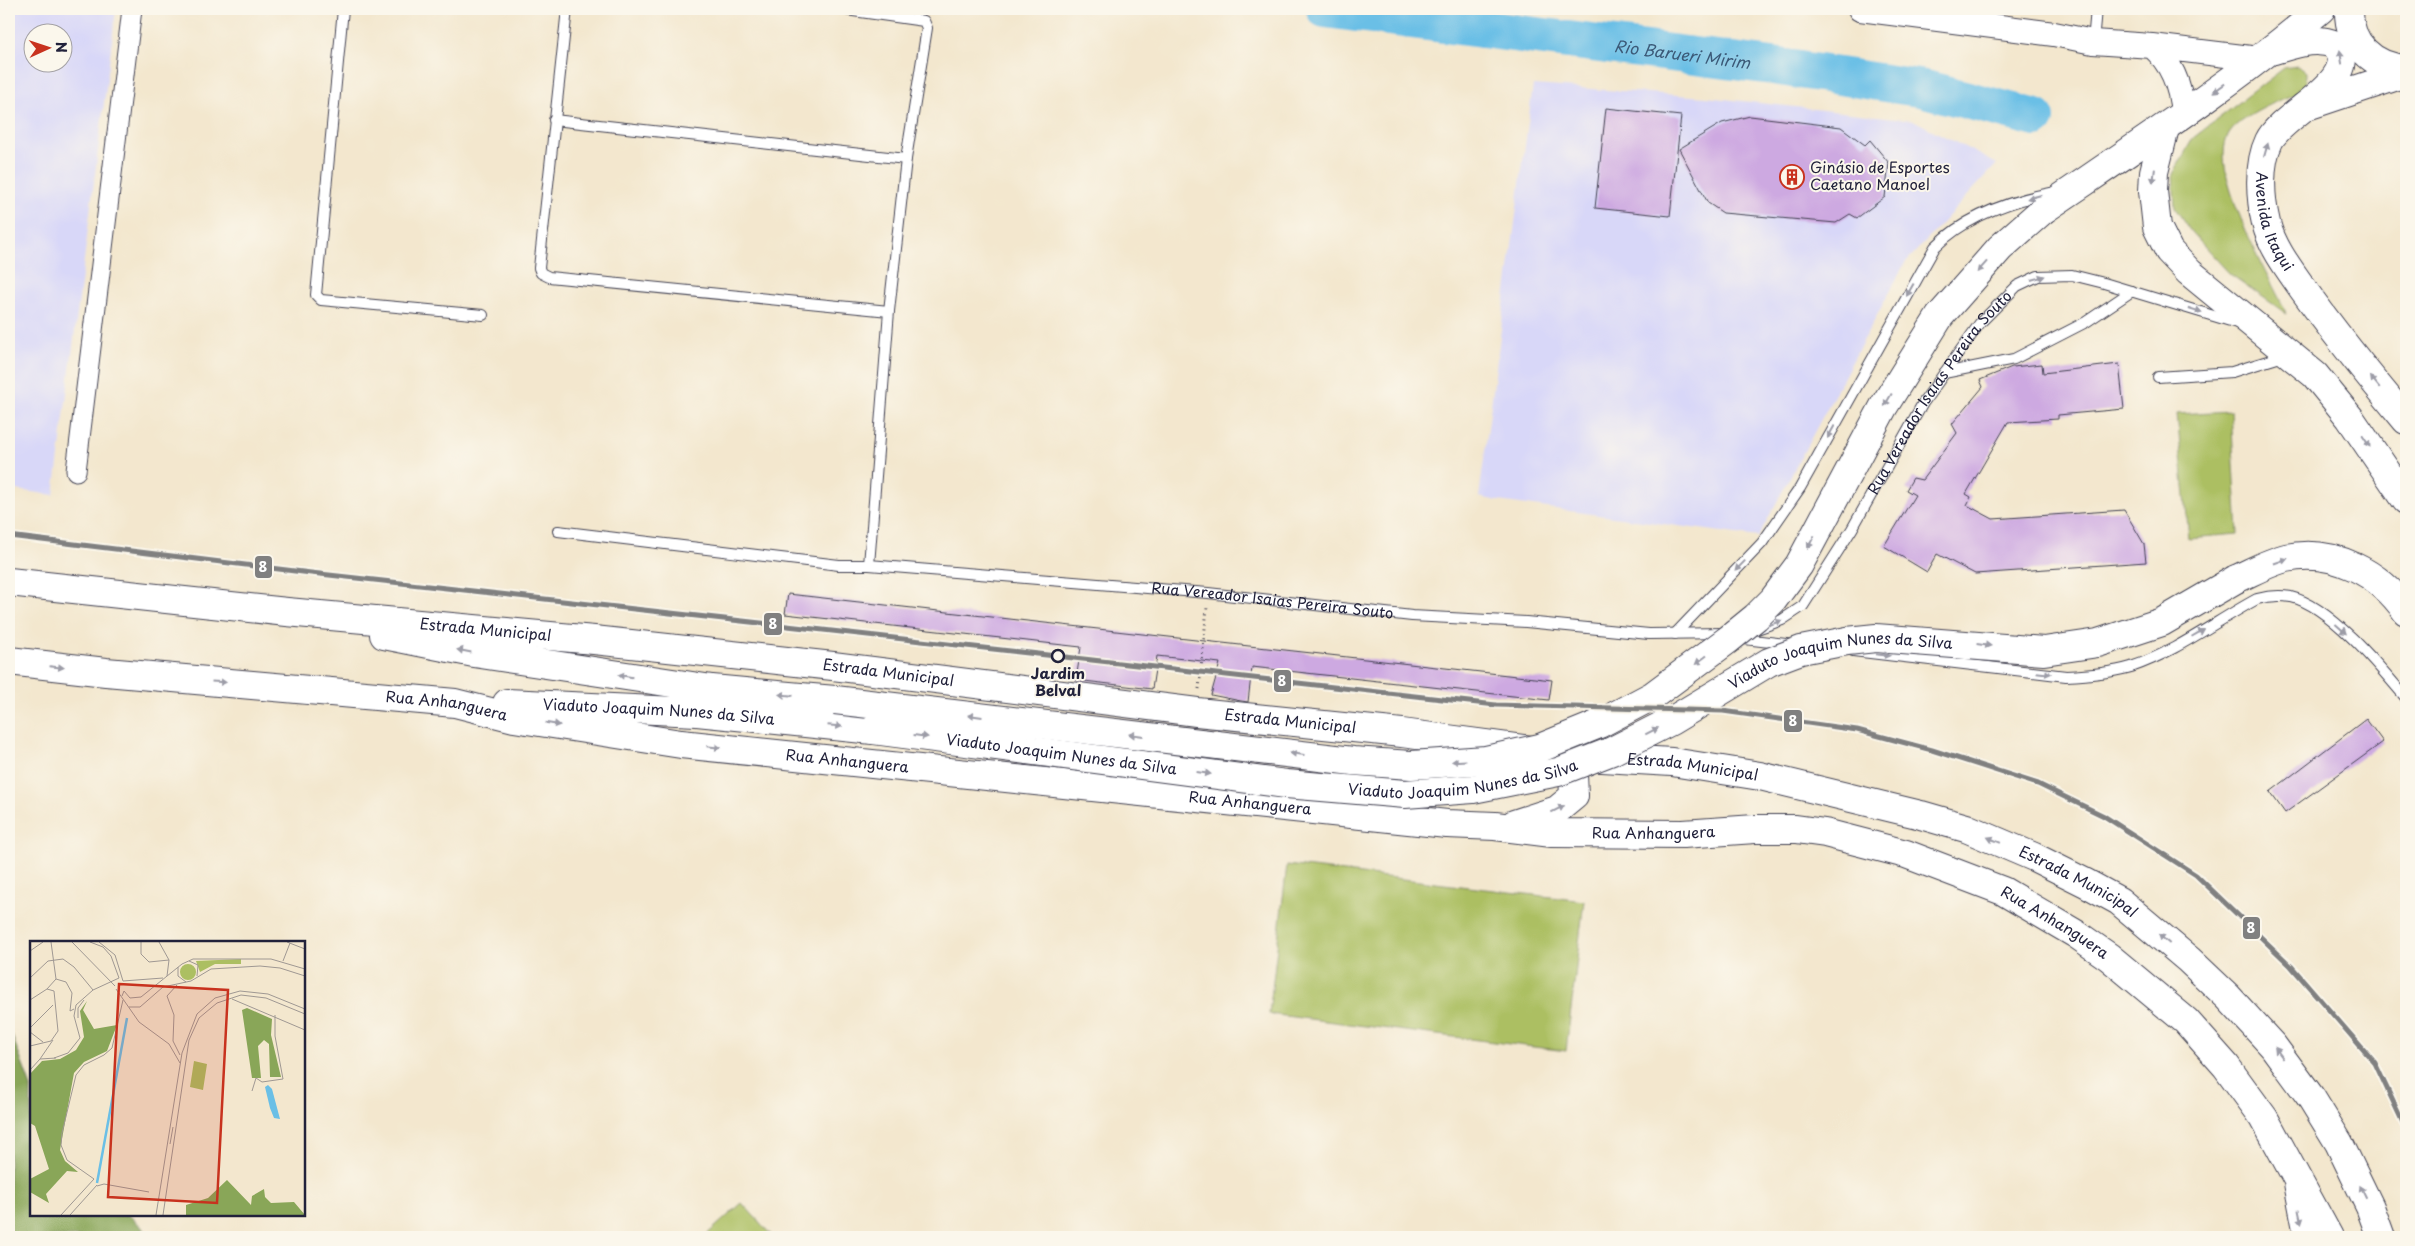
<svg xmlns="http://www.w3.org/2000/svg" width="2415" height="1246" viewBox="0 0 2415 1246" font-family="'Playpen Sans',sans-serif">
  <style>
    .built { fill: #d8d7f8; fill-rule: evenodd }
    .green { fill: #acbf62; stroke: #67704e }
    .forest { fill: #89a658; stroke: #56644a }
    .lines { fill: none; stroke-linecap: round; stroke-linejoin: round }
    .river { stroke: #6abfe6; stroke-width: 38 }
    .building { fill: #cda9e1 }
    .service-casing { stroke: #414051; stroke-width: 12 }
    .minor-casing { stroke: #414051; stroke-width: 21 }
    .tertiary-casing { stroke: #414051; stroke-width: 26 }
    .secondary-casing { stroke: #414051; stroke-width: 30 }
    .primary-casing { stroke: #414051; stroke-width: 30 }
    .path { stroke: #414051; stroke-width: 3; stroke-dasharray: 1 4; stroke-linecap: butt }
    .service { stroke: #fff; stroke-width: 10 }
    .minor { stroke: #fff; stroke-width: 19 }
    .tertiary { stroke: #fff; stroke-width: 24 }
    .secondary { stroke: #fff; stroke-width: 28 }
    .primary { stroke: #fff; stroke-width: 28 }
    .primary-bridge-casing { stroke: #414051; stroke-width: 30; stroke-linecap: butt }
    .primary-bridge { stroke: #fff; stroke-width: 28 }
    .rail-1-casing { stroke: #fbf7ec; stroke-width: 9 }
    .rail-1 { stroke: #808080; stroke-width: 5 }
    .oneway { fill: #9c9ca7 }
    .stop-dot { fill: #fbf7ec; stroke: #22223b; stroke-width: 2.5 }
    .labels { text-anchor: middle; stroke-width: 4; stroke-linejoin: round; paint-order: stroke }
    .poi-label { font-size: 15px; fill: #22223b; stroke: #fbf7ec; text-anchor: start }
    .street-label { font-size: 15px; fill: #22223b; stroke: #fbf7ec }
    .stop-label { font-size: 15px; font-weight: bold; fill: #22223b; stroke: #fbf7ec }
    .water-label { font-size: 16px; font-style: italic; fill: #3b5977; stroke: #fbf7ec }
    .inset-river { fill: none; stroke: #6abfe6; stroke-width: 2.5 }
    .inset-road { fill: none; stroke: #9f9893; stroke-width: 1 }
    .view { fill: #c8321e; fill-opacity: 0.15; stroke: #c8321e; stroke-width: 2.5 }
    .inset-edge { fill: none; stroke: #22223b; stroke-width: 2.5 }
    .line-badge { stroke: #fbf7ec; stroke-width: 2 }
    .badge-label { font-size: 14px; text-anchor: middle; font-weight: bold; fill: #fff }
  </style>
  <rect width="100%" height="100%" fill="#fbf7ec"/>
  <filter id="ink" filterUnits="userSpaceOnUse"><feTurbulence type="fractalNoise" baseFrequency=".02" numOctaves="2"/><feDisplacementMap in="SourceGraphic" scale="10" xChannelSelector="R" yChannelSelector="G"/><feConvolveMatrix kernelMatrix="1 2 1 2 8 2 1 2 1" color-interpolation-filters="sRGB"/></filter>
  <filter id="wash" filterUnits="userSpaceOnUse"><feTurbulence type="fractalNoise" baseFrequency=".0096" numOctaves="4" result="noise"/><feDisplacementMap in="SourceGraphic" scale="20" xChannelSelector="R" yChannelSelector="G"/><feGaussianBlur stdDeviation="1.12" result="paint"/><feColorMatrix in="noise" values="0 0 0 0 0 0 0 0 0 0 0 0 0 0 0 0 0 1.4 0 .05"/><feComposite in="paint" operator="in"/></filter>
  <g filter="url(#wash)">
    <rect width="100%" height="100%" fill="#f3e7ce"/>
    <path class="built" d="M9,9H116L54,495L9,489ZM32,32H62V62H32Z
      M1533,85L1706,97L1913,120L1997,164L1905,263L1758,537L1498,501L1479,497Z"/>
    <path class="green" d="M2297,66L2307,72C2307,78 2306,85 2302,90C2298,94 2290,96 2285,98C2269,105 2236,120 2228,136C2208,172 2270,278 2287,314L2230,274L2191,232L2175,208L2173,174L2193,138L2284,68Z
      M2231,411L2238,534L2189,538L2177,414Z
      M1287,865L1584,901L1566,1051L1269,1014Z
      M742,1203L773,1237H704Z"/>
    <path class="forest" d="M9,1027L31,1087V1215H129L152,1237H9Z"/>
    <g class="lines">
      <path class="river" id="s1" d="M1325,9L1773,66L1925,89L2036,118"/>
    </g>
    <g id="blocks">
      <path class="building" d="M1606,108L1681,116L1670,216L1595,208Z
        M1750,116L1841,127L1865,145L1870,140L1889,163L1885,197L1857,218L1850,214L1836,223L1723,213L1708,203L1679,149L1722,123Z
        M2042,364L2043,373L2119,364L2124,409L2058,415V419L2008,422L1966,494L1971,497L1967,505L1993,519L2124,510L2144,544L2146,562L1975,574L1937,554L1927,572L1884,546L1915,495L1906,490L1913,478L1922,480L1957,433L1952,424L1983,387L1980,380L2012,367Z
        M788,594L1160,636L1552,680L1549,700L1252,667L1248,702L1241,701L1211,695L1220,663L1157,656L1152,689L1076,680L1081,647L785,614Z
        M2366,719L2383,742L2285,813L2270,792Z"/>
    </g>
  </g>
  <g filter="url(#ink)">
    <use href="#blocks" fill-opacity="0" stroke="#414051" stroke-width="1"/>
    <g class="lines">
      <defs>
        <g id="service">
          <path d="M343,9L316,295L321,300L483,315"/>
          <path d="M567,9L539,268L541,273L549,277L889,311"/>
          <path d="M2093,42L2096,9"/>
          <path d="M554,120L906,159"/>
          <path d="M1944,373L2014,359L2086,322L2132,291"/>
          <path d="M2158,377L2232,372L2287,355"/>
          <path d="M558,531L839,565H869L889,311L906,159L927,28L924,21L839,9"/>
          <path id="s2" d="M869,565L1208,593L1412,616L1526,622L1649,634L1728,633"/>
          <path id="s3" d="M1754,630L1782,620L1803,606L1852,529L1923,403L1980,323L2017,286L2038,276L2072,275L2104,283L2237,323"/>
          <path d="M1675,634L1762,543L1800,488L1935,247C1966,216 2009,201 2051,193"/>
          <path d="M1736,638L1794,645"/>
          <path d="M1853,651L2066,676C2088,675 2110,673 2131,667C2176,652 2216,621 2257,599C2268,596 2279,595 2291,597C2330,606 2381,668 2406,698"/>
        </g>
        <path id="minor" d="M76,471L132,9
          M2294,1186L2304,1237"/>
        <path id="tertiary" d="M1860,9L2054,34L2093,42L2152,46L2259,59
          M2152,46C2173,64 2181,88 2183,114"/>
        <path id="secondary" d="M2349,9C2348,43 2372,67 2406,69
          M2304,107L2406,73"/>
        <g id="primary">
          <path id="s4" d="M2274,50C2295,44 2315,36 2336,45C2364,80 2282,113 2269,141C2258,164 2260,198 2266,223C2272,247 2289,269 2303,289C2335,334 2370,377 2406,420"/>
          <path d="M2165,128L2154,172L2153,191L2157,227L2169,251L2189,272L2315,375L2350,418L2406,500"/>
          <path d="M2043,210C2137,146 2234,83 2321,9"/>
          <path d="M2236,579C2252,572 2269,562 2286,558C2333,548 2380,573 2406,611"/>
          <path id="s5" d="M9,582L287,612L594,640L833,666L1197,712L1402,733L1585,757L1672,762L1760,776L1921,815L1966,828L2034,857L2086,883L2119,901L2189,960L2228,997L2273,1046L2312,1099L2339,1143L2370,1207L2381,1237"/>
          <path d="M384,635L474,653L712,689L835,700"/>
          <path id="s6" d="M9,661L106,672L455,703L514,718L681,744L1447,824L1495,826L1552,833L1683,834L1755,829H1796L1825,833L1906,854L2003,891L2076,934L2109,957L2186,1021L2226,1066L2264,1118L2329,1237"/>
          <path id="s7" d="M507,703L697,712L873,730"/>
          <path d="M1514,824L1557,810L1574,796L1573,774L1554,753"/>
        </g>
      </defs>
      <use href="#service" class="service-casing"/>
      <use href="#minor" class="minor-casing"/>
      <use href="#tertiary" class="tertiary-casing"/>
      <use href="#secondary" class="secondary-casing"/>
      <use href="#primary" class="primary-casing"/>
      <path class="path" d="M1199,689L1207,608"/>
      <use href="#service" class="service"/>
      <use href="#minor" class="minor"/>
      <use href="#tertiary" class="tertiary"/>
      <use href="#secondary" class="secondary"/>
      <use href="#primary" class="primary"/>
      <defs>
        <g id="primary-bridge">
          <path d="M835,700L1353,761L1411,765L1486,760L1540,748L1599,724L1652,696L1729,639L1756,617L1773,600L1799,565L1884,406L1940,316L2000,248L2043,210"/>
          <path id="s8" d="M873,730L1286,784L1405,794L1473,789L1558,772L1612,751L1671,721L1769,662L1801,650L1847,641L1876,638L2044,651L2098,643L2162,622L2236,579"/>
        </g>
      </defs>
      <use href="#primary-bridge" class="primary-bridge-casing"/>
      <use href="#primary-bridge" class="primary-bridge"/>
      <defs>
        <path id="rail-1" d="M9,536L311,573L1496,705L1723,711L1857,730L1932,750L2038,784L2104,816L2196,875L2291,966L2375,1063L2406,1129"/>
      </defs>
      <use href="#rail-1" class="rail-1-casing"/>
      <use href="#rail-1" class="rail-1"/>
    </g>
    <defs><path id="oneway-solid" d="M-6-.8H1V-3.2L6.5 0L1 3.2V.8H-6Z" transform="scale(1.25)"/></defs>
    <g class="oneway">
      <use href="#oneway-solid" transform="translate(2341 57) rotate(-99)"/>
      <use href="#oneway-solid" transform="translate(2219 88) rotate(144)"/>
      <use href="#oneway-solid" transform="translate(2266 150) rotate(-74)"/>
      <use href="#oneway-solid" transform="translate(2154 176) rotate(97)"/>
      <use href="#oneway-solid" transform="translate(2034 197) rotate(165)"/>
      <use href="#oneway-solid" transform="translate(1982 267) rotate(132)"/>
      <use href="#oneway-solid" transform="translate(2038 278) rotate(-16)"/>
      <use href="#oneway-solid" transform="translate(1910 290) rotate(119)"/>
      <use href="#oneway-solid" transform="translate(2195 310) rotate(17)"/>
      <use href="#oneway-solid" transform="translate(2375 382) rotate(-129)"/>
      <use href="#oneway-solid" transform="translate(1888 400) rotate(120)"/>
      <use href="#oneway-solid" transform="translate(1831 432) rotate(119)"/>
      <use href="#oneway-solid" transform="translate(2366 441) rotate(56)"/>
      <use href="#oneway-solid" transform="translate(1811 542) rotate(118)"/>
      <use href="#oneway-solid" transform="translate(2281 561) rotate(-19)"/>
      <use href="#oneway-solid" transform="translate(1740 566) rotate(134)"/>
      <use href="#oneway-solid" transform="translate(1775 623) rotate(-21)"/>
      <use href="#oneway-solid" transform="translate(2341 629) rotate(42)"/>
      <use href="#oneway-solid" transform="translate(2198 633) rotate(-30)"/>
      <use href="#oneway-solid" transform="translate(1984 645) rotate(7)"/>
      <use href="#oneway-solid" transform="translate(464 651) rotate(-169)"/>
      <use href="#oneway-solid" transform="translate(1883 655) rotate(6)"/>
      <use href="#oneway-solid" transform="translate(1701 660) rotate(143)"/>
      <use href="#oneway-solid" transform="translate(57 667) rotate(6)"/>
      <use href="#oneway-solid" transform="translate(2044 673) rotate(6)"/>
      <use href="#oneway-solid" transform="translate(625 676) rotate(-171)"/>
      <use href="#oneway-solid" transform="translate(219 682) rotate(4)"/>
      <use href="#oneway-solid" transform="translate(786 695) rotate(-175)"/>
      <use href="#oneway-solid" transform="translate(975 716) rotate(-173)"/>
      <use href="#oneway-solid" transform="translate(553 724) rotate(9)"/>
      <use href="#oneway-solid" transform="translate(835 726) rotate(5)"/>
      <use href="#oneway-solid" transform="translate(1652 731) rotate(-27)"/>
      <use href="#oneway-solid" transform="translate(1136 735) rotate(-173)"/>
      <use href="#oneway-solid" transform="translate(921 736) rotate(8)"/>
      <use href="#oneway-solid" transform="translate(714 747) rotate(6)"/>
      <use href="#oneway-solid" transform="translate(1297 754) rotate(-173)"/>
      <use href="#oneway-solid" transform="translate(1459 761) rotate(177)"/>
      <use href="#oneway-solid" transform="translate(1204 773) rotate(8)"/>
      <use href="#oneway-solid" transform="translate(1558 809) rotate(-27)"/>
      <use href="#oneway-solid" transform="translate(1994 840) rotate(-157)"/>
      <use href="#oneway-solid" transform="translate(2164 939) rotate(-139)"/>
      <use href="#oneway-solid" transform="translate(2279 1053) rotate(-127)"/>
      <use href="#oneway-solid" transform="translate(2363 1192) rotate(-116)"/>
      <use href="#oneway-solid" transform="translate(2300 1217) rotate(78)"/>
    </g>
  </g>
  <defs>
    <symbol id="building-ring" viewBox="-11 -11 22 22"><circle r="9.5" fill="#fbf7ec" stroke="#c8321e" stroke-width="1.5"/><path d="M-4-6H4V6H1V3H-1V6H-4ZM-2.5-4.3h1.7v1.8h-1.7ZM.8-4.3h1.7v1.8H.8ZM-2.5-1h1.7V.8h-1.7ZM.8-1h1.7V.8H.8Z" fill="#c8321e"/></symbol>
  </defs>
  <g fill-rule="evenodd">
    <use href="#building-ring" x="1778" y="163" width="28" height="28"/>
  </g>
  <circle class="stop-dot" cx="1058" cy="656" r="6"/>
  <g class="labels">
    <g class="poi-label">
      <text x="1810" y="173">Ginásio de Esportes<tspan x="1810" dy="17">Caetano Manoel</tspan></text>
    </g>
    <g class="street-label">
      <text dy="5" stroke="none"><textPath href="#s4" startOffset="275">Avenida Itaqui</textPath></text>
      <text dy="5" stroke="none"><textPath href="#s3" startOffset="309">Rua Vereador Isaias Pereira Souto</textPath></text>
      <text dy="5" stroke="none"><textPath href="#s2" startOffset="405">Rua Vereador Isaias Pereira Souto</textPath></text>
      <text dy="5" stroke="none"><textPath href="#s5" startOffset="479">Estrada Municipal</textPath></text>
      <text dy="5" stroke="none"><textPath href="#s8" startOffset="1000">Viaduto Joaquim Nunes da Silva</textPath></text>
      <text dy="5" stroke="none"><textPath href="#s5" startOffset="884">Estrada Municipal</textPath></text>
      <text dy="5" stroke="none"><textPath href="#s6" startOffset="440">Rua Anhanguera</textPath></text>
      <text dy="5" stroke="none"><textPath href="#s7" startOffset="152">Viaduto Joaquim Nunes da Silva</textPath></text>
      <text dy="5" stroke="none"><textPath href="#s5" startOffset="1289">Estrada Municipal</textPath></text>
      <text dy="5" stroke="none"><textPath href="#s8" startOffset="190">Viaduto Joaquim Nunes da Silva</textPath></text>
      <text dy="5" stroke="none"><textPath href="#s6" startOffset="845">Rua Anhanguera</textPath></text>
      <text dy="5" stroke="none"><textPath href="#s5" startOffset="1694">Estrada Municipal</textPath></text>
      <text dy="5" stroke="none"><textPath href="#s8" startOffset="595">Viaduto Joaquim Nunes da Silva</textPath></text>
      <text dy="5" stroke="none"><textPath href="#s6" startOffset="1250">Rua Anhanguera</textPath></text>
      <text dy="5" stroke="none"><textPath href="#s6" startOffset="1655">Rua Anhanguera</textPath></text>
      <text dy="5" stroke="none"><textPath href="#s5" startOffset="2099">Estrada Municipal</textPath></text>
      <text dy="5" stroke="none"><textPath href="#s6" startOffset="2075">Rua Anhanguera</textPath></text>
    </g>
    <g class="stop-label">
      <text x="1058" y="679">Jardim<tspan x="1058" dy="17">Belval</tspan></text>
    </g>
    <g class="water-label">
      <text dy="6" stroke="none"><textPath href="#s1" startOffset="360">Rio Barueri Mirim</textPath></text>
    </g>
  </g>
  <g transform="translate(30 941)">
    <rect width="275" height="275" fill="#f3e7ce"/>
    <path d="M211,18V23H185L170,31L166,20ZM150 31a8 8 0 1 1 16 0a8 8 0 1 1-16 0ZM164,120L177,123L173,149L160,146Z" fill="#acbf62"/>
    <path d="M57,60L53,69L64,88L87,84L77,110L54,121L44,132L30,209L35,220L48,231L37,230L16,253L19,262L0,251V238L19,228L5,185L0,182V133L12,120L30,118L46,109L54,96L50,70ZM217,67L242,78L241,94L251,136H240L239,103L234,99L228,105L231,137H222L212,69ZM197,239L221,264L222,255L234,248L235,256L241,262L264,261L275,274H156V264L178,257Z" fill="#89a658"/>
    <path d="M238,144L242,148L250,178L244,177L240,167L235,146Z" fill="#6abfe6"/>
    <path class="inset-river" d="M67,242L97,77"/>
    <path class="inset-road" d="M21,1L26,38M42,1L85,45M69,1L85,14L93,40L133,37M111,1V13L119,21L139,19M129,1L139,19L137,35M257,1L275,8M0,10L13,1M159,20L168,24L167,35M253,20L260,2M148,26V35L156,41M0,37L18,20L33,18L44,26L63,49M147,44L137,55L144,74L143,100L150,114M17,48L26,38L36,41L42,52L40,70L44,68M86,48L109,81L139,103L150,122M92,55L94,50L100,57L111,56L152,23L163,18H241L275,28M202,58L275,89M0,59L17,48L24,50L28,90L21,100L0,105M99,66H110L133,46L161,40L181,28L230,25L250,27L275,35M48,77V67L54,59M0,87L23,64M0,91L13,101M24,117L38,112L50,97L44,75L46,64L63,49L89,37L81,15L73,6L60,1M10,118L23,99M0,129L10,118L26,117M222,150L226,137L232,141L253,138L245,95V74M140,203L143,186M64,238L37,219L31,204L32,192L46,134L54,124L74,114L82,107L93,59M67,245L74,243L119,251M31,274L64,238M40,274L67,244M126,274L152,112L167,73L185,57L210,50L238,53L275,68M133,274L159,99L169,77L187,62L211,54L236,57L275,73"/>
    <path class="view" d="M89,43L198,49L187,262L78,256Z"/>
    <rect width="275" height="275" class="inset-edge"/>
  </g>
  <g class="line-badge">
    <rect x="254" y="555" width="19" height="24" rx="5" fill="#808080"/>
    <rect x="763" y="612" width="20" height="24" rx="5" fill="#808080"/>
    <rect x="1273" y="669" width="19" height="24" rx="5" fill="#808080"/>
    <rect x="1783" y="709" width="20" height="24" rx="5" fill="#808080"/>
    <rect x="2242" y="916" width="19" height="24" rx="5" fill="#808080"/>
  </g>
  <g class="badge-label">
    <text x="263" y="572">8</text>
    <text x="773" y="629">8</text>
    <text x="1282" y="686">8</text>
    <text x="1793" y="726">8</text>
    <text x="2251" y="933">8</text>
  </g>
  <rect width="2415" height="1246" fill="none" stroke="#fbf7ec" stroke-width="30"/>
  <g transform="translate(48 48) rotate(87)"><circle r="24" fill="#fbf7ec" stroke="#a4a2a5"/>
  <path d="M0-4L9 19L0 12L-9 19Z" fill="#c8321e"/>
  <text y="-8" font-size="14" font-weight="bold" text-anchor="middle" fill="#22223b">N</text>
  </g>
</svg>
